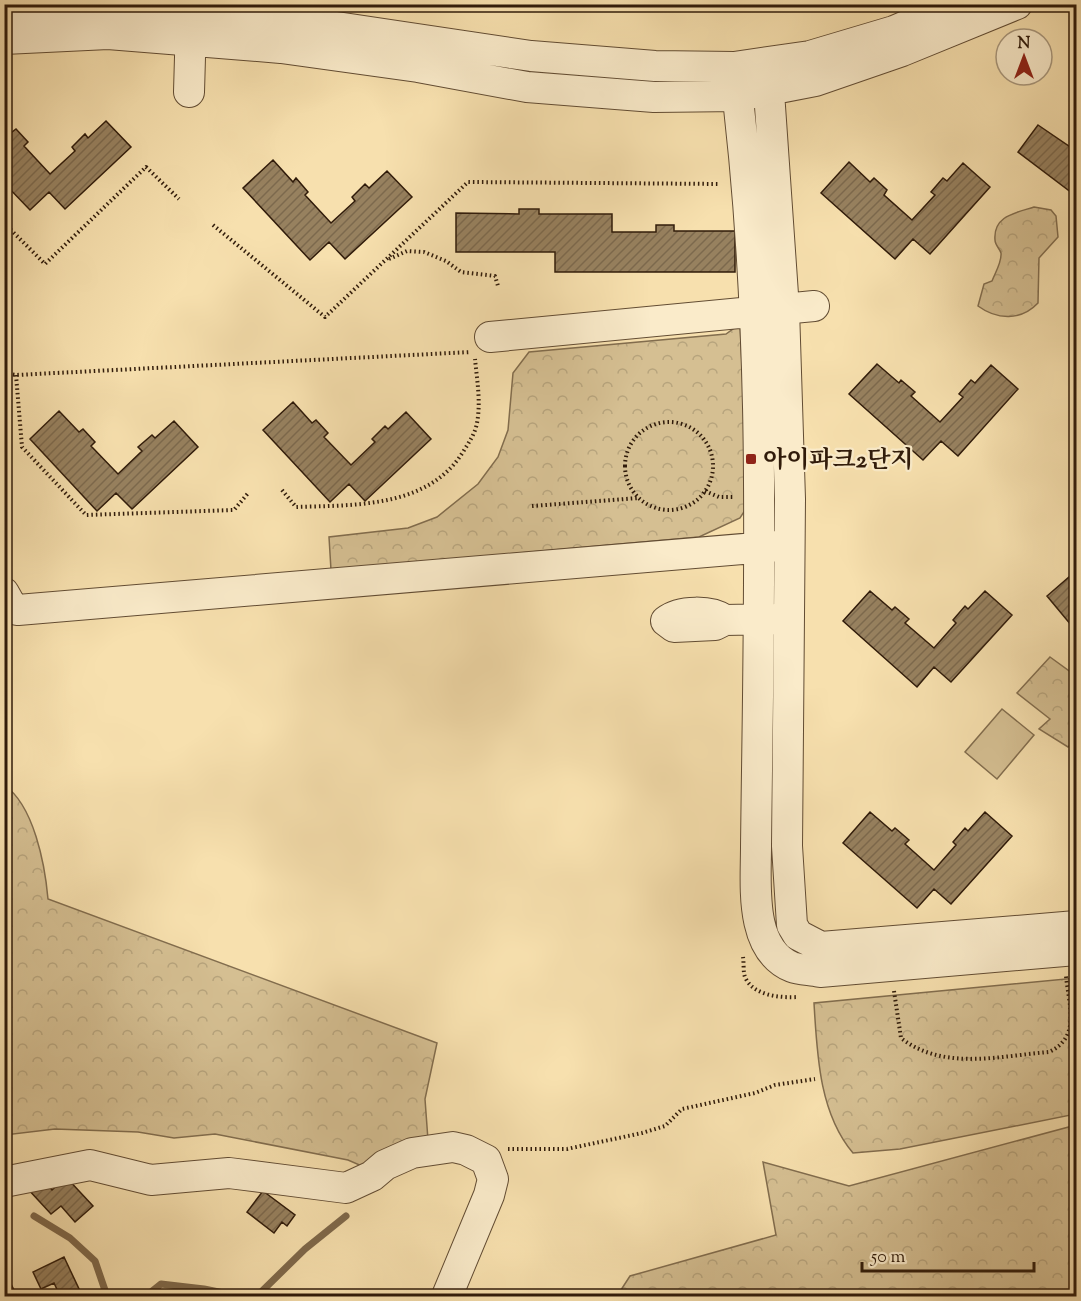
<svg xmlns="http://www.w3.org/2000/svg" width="1081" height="1301" viewBox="0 0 1081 1301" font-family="'Sorts Mill Goudy','Noto Serif KR',serif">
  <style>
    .forest { fill: url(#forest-crowns); stroke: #826d4e; stroke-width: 1.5 }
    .pitch { fill: #d5bf92; stroke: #826d4e; stroke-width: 1.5 }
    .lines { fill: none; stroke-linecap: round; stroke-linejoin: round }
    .stream { stroke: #7f694b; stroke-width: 7 }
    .building { fill: url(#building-hatch); stroke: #301b0a; stroke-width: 1.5 }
    .minor-casing { stroke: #624c33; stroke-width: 32 }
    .path { stroke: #301b0a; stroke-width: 4; stroke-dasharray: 1.5 3; stroke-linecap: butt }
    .minor { stroke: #faebca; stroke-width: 30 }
    .poi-dot { fill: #8f2418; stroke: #faebca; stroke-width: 2 }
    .labels { text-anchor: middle; stroke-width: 4.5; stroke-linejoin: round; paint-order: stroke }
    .poi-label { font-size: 24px; font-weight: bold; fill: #301b0a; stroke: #faebca; text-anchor: start }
  </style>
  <defs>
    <pattern id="forest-crowns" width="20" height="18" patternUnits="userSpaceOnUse" patternTransform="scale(1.5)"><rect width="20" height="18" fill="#d5bf92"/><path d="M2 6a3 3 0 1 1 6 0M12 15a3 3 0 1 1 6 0" fill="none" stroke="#b7a47d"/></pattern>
    <pattern id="building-hatch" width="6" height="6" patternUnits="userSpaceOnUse" patternTransform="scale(1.5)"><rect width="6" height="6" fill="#97815f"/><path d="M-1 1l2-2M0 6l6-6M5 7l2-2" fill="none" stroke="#7c694d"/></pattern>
  </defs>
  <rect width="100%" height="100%" fill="#f7e0ae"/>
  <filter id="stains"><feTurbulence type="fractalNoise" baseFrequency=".00333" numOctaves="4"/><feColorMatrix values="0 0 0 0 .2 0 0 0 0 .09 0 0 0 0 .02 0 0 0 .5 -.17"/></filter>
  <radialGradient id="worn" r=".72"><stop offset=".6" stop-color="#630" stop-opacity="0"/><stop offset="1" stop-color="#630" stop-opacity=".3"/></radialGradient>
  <path class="forest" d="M1034,207L1051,210L1056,216L1058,237L1039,258L1038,303C1021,321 997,320 978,306L984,284L992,281C995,273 1002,262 1001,253C1000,249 995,245 995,240C993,216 1015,213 1034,207Z
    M740,324L749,504L740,518L699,537L331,570L329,537L408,528L437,517L478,484L498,457L508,430L513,373L529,352L726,334Z
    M1050,657L1076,676V739L1068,747L1039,729L1050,719L1017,693Z
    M4,785C34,805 45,865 48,899L437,1043L425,1099L428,1140L364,1167L348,1160L215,1134L174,1138L138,1132L55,1129L5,1135Z
    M1076,978V1114L900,1149L853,1153C819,1113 817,1053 814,1003Z
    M1076,1125V1296H617L630,1276L776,1235L763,1162L849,1186Z"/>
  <path class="pitch" d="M1002,709L1034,735L997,779L965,752Z"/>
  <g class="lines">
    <path class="stream" d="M34,1216L70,1238L95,1261L107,1296
      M146,1296L161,1284L204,1289L238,1296
      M257,1296L305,1249L346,1216"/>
  </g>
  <path class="building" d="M106,121L131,147L65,209L49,192L30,210L4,183V124L12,132L16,129L28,142L24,146L50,174L75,151L72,147L85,134L88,138Z
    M1038,125L1076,151V196L1018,152Z
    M273,160L293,182L296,178L308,192L305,195L331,223L355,201L352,197L365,184L369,188L387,171L412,197L345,259L329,242L310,260L243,188Z
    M849,162L870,182L874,178L887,190L884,195L912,220L935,195L931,192L943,178L947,181L963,163L990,187L930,254L913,239L895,259L821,193Z
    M519,209H539V214H612V232H656V225H674V231H735V272H555V252H456V213L519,214Z
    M877,364L899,383L901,380L915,392L911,396L940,422L963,397L959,394L971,380L975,383L991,365L1018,389L958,456L941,441L923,460L849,394Z
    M293,402L312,423L316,420L328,433L324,437L351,465L375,442L372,439L385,426L388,429L406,412L431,439L365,501L349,484L330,502L263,430Z
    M59,411L79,432L83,429L95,442L91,446L118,474L142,451L138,447L152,435L155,438L174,421L198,447L132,509L116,493L97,511L30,439Z
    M1076,571V631L1047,596Z
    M870,591L892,610L895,607L909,619L905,623L934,648L956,623L953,620L965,606L968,609L985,591L1012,615L951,682L934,667L917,687L843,621Z
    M870,812L892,831L895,828L909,840L905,844L934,870L956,845L953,842L965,828L968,831L985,812L1012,836L951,904L934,889L917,908L843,843Z
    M40,1176L52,1190L66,1177L93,1206L75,1222L61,1206L51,1214L27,1188Z
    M263,1191L295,1215L287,1226L282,1222L274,1233L247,1212Z
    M64,1257L80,1291L70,1296H60L54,1283L41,1289L33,1272Z
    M5,1272L17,1296H4Z"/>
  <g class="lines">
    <defs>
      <path id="minor" d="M4,12L109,8L283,19L531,56L655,66L734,67L810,56L894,31L957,4
        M4,39L108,34L281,48L418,67L527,87L654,97L738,96L815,81L902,51L1017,4
        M767,63L784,309L790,499L787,846L792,925L798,935L821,947L1076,926
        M734,67C768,326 759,587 756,847C756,885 749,949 792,967C800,970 812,970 820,972L1076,950
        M189,92L191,22
        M490,337L814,306
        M4,593L13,609L18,610L778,546
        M725,620C711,610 680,610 666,621L674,627L715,625L725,620L779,619
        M4,1182L90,1165L151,1180L229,1173L346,1188L372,1176L385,1165L412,1153L453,1147L466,1150L486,1160L493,1179L489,1195L447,1296"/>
    </defs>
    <use href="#minor" class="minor-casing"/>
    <path class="path" d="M4,223L45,264L146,167L179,199
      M213,225L325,317L468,182L720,184
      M389,259L407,251L424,252L446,261L461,272L495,276L498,286
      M4,373L16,375L471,352
      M16,375L22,447L86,515L234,510L249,492
      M625 466a44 44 0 1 1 88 0a44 44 0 1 1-88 0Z
      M282,490L296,507C355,505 428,508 463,452C469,442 475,434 477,423C481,402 477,380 475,359
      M705,491L719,497H733
      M532,506L639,498
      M743,957C744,963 743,972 745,977C753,996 781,998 798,997
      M894,991L901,1038C943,1071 999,1056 1049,1052C1081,1037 1069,1006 1066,976
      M1070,1018L1076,1017
      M508,1149H567L642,1133L665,1126L682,1109L755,1093L775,1085L815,1079"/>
    <use href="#minor" class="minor"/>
  </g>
  <rect class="poi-dot" x="745" y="453" width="12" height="12" rx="3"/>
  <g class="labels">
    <g class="poi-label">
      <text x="763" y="467">아이파크2단지</text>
    </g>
  </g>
  <rect width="1081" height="1301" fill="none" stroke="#f7e0ae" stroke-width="24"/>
  <rect x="6" y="6" width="1069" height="1289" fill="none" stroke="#301b0a" stroke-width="3"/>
  <rect x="12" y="12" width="1057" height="1277" fill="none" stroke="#301b0a" stroke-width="1.5"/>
  <g transform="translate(1024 57)"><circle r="28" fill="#faebca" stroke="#a9987d" stroke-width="1.5"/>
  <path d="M0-4.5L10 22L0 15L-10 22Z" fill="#8f2418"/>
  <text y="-9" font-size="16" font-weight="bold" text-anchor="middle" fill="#301b0a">N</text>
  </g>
  <path d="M862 1262v9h172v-9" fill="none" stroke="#301b0a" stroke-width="3"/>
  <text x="871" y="1262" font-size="18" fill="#301b0a" stroke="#faebca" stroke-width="4.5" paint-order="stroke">50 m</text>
  <rect width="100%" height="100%" filter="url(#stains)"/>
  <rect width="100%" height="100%" fill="url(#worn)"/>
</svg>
